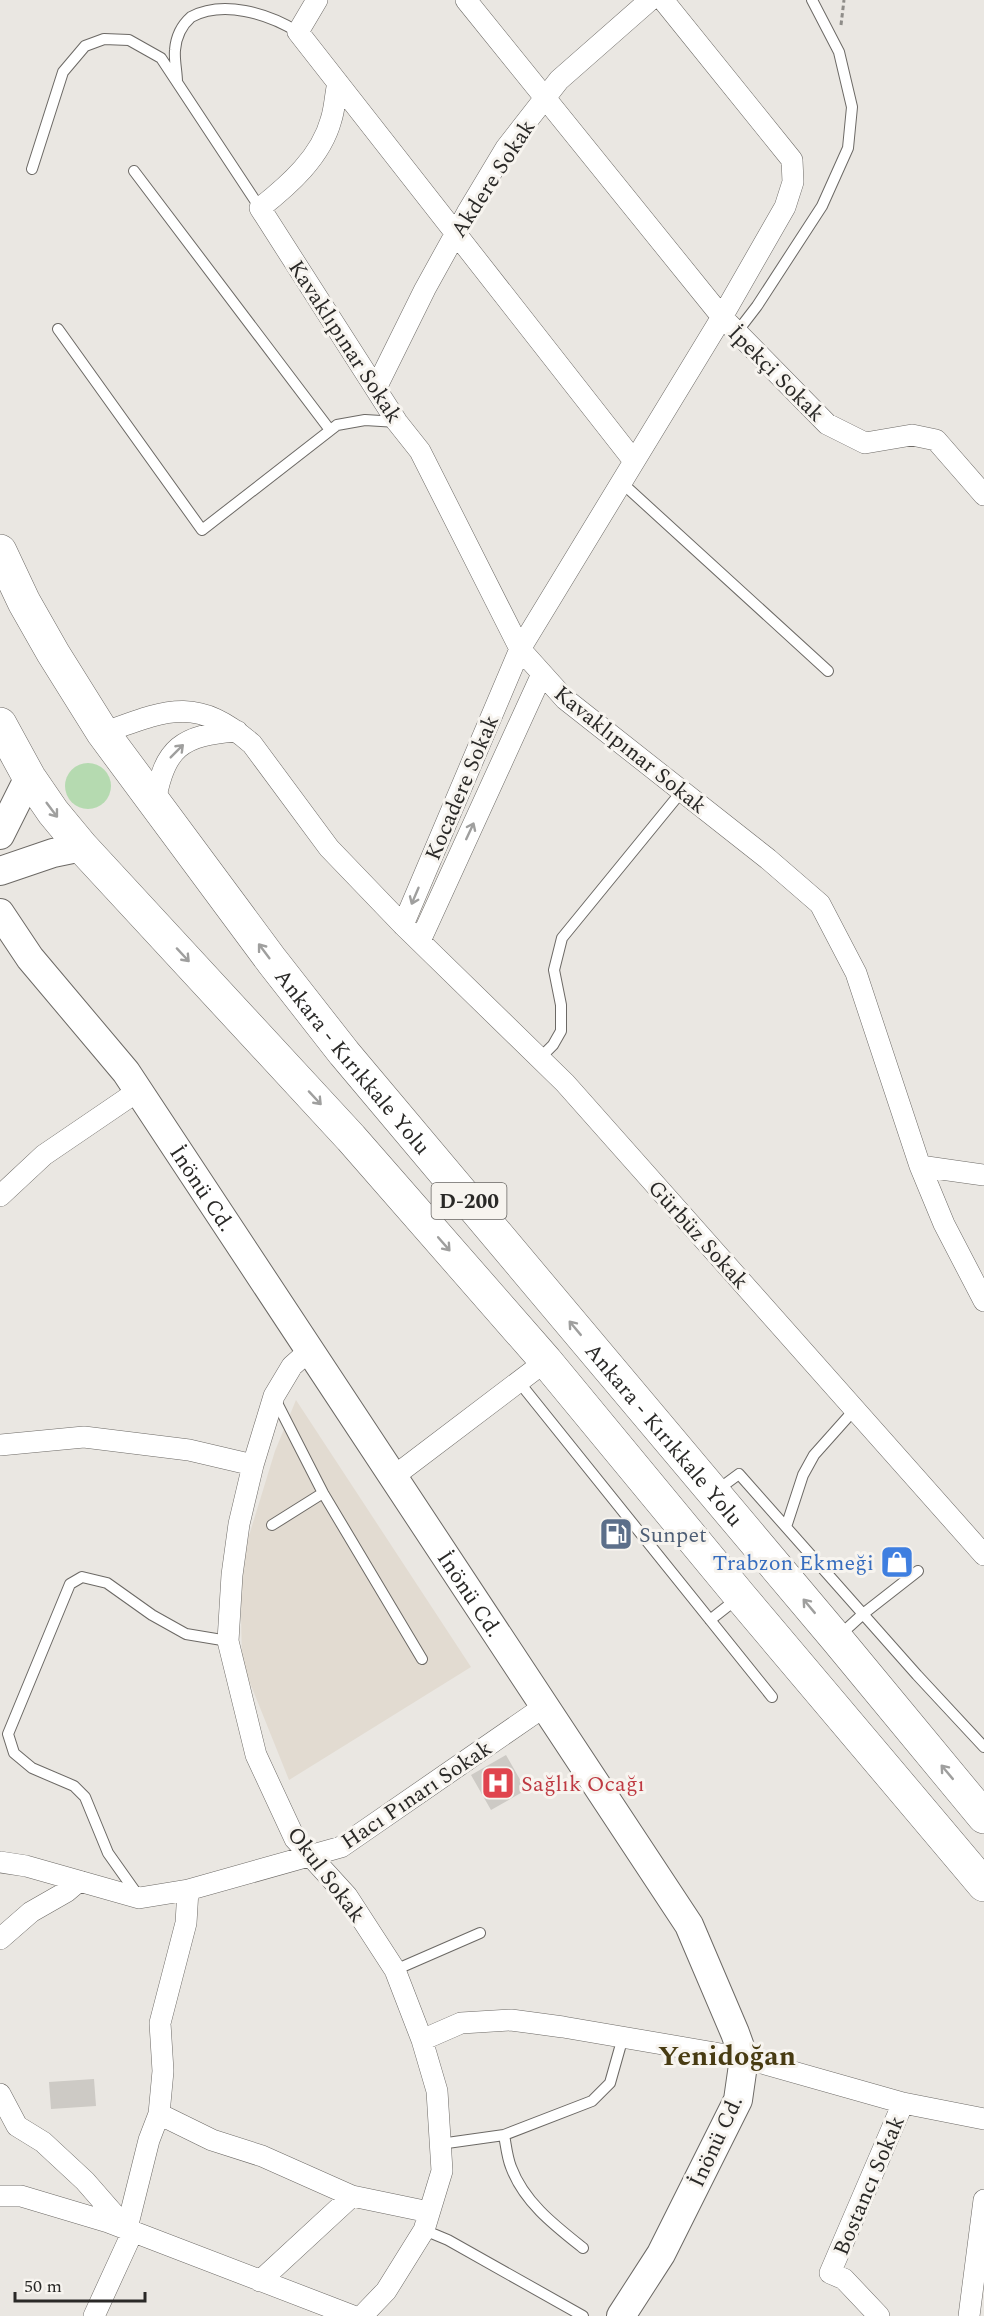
<svg xmlns="http://www.w3.org/2000/svg" width="984" height="2316" viewBox="0 0 984 2316" font-family="Spectral,serif">
  <style>
    .built { fill: #e2dbd1 }
    .green { fill: #b5dab0 }
    .building { fill: #cdcac5 }
    .lines { fill: none; stroke-linecap: round; stroke-linejoin: round }
    .lane-casing { stroke: #6c6965; stroke-width: 12 }
    .street-casing { stroke: #6c6965; stroke-width: 22 }
    .secondary-casing { stroke: #6c6965; stroke-width: 30 }
    .highway-casing { stroke: #6c6965; stroke-width: 34 }
    .path { stroke: #8f8d89; stroke-width: 3; stroke-dasharray: 4.5 3; stroke-linecap: butt }
    .lane { stroke: #fff; stroke-width: 10 }
    .street { stroke: #fff; stroke-width: 21 }
    .secondary { stroke: #fff; stroke-width: 28 }
    .highway { stroke: #fff; stroke-width: 33 }
    .oneway { stroke: #9f9f9e }
    .labels { text-anchor: middle; stroke-width: 6; stroke-linejoin: round; paint-order: stroke }
    .shield { fill: #f7f4ef; stroke: #686663; stroke-width: 1.5 }
    .shield-label { font-size: 21px; font-weight: bold; fill: #2a2927 }
    .street-label { font-size: 22px; fill: #2a2927; stroke: #f7f4ef }
    .service-label { font-size: 22px; fill: #4e5e75; stroke: #f7f4ef; text-anchor: start }
    .shop-label { font-size: 22px; fill: #366cbe; stroke: #f7f4ef; text-anchor: end }
    .health-label { font-size: 22px; fill: #be3a42; stroke: #f7f4ef; text-anchor: start }
    .district-label { font-size: 28px; font-weight: bold; fill: #483b12; stroke: #f7f4ef }
  </style>
  <rect width="100%" height="100%" fill="#eae7e2"/>
  <path class="built" d="M296,1400L471,1667L289,1780L242,1663L240,1565L275,1451Z"/>
  <path class="green" d="M65 786a23 23 0 1 1 46 0a23 23 0 1 1-46 0Z"/>
  <path class="building" d="M506,1755L526,1790L491,1810L471,1775Z
    M94,2079L96,2106L51,2109L49,2082Z"/>
  <g class="lines">
    <defs>
      <path id="lane" d="M177,82C177,72 174,60 175,50C176,37 182,25 191,17C223,0 267,13 298,32
        M32,169L63,72L85,46L104,39L129,40L161,58L260,208
        M134,171L330,430
        M58,329L202,530L337,425L365,420L397,422
        M737,332L757,306L822,206L848,148L852,107L839,52L812,0
        M621,482L828,671
        M540,1058L553,1045L561,1031V1005L554,970L562,938L682,791
        M519,1382L772,1697
        M275,1399L323,1493L422,1659
        M716,1491L739,1474L917,1675L984,1747
        M272,1525L323,1493
        M786,1527L803,1475L814,1455L855,1409
        M710,1620L738,1598
        M840,1635L863,1614L918,1571
        M137,1894L108,1853L85,1797L74,1786L32,1768L14,1753L8,1734L70,1584L82,1577L107,1583L152,1615L186,1634L228,1641
        M395,1970L480,1933
        M504,2135C506,2145 507,2157 511,2167C524,2202 554,2225 583,2248
        M440,2144L504,2135L592,2101L610,2083L623,2037
        M424,2230L448,2240L583,2316"/>
      <path id="street" d="M317,0L298,32L634,461
        M466,0L722,317L827,424L865,443L912,435L936,440L984,495
        M338,83C335,95 335,108 331,120C321,157 289,185 260,208L397,422L420,451L520,649L565,699L768,859L820,904L856,973L920,1166L984,1175
        M376,388L425,289L467,213L506,148L559,80L650,0
        M103,733C166,710 196,695 252,744L329,848L403,925L565,1083L984,1555
        M155,803C164,747 182,735 237,731
        M403,925L520,649L722,317L785,207L793,182L792,160L663,0
        M420,941L542,674
        M920,1166L944,1224L984,1301
        M0,1196L44,1155L138,1091
        M310,1350L292,1366L274,1396L253,1465L239,1524L232,1575L228,1641L256,1755L295,1839L347,1896L395,1970L422,2040L437,2091L442,2171L424,2230L386,2291L362,2316
        M0,1445L84,1437L189,1450L253,1465
        M393,1477L546,1361
        M0,1862L26,1866L139,1898L188,1890L341,1847L545,1706
        M0,1939L31,1912L66,1892L79,1881
        M422,2040L461,2023L511,2020L563,2027L744,2058L903,2103L984,2119
        M0,2094L17,2126L43,2142L85,2181L126,2228
        M159,2114L212,2140L262,2156L352,2196L429,2212
        M0,2196H21L108,2222L353,2316
        M127,2228L149,2140L159,2114L163,2071L160,2023L186,1923L188,1890
        M260,2281L352,2196
        M94,2316L133,2231
        M879,2316L844,2279L830,2273L903,2103
        M969,2316L984,2200"/>
      <g id="secondary">
        <path d="M0,835L29,777"/>
        <path d="M0,871L53,853L82,847"/>
        <path id="s1" d="M0,913L30,958L126,1072L689,1925L735,2033L744,2058L738,2100L661,2254L621,2316"/>
      </g>
      <g id="highway">
        <path id="s2" d="M0,551L24,602L53,653L103,733L272,961L344,1053L836,1638L984,1817"/>
        <path d="M0,724L29,777L53,812L82,847L351,1138L546,1361L740,1596L984,1885"/>
      </g>
    </defs>
    <use href="#lane" class="lane-casing"/>
    <use href="#street" class="street-casing"/>
    <use href="#secondary" class="secondary-casing"/>
    <use href="#highway" class="highway-casing"/>
    <path class="path" d="M841,25L844,0"/>
    <use href="#lane" class="lane"/>
    <use href="#street" class="street"/>
    <use href="#secondary" class="secondary"/>
    <use href="#highway" class="highway"/>
  </g>
  <defs><path id="oneway-shaft" d="M-6 0H5M1.5-3L5.5 0L1.5 3" fill="none" stroke-width="1.6" stroke-linecap="round" stroke-linejoin="round" transform="scale(1.5)"/></defs>
  <g class="oneway">
    <use href="#oneway-shaft" transform="translate(177 751) rotate(-45)"/>
    <use href="#oneway-shaft" transform="translate(52 810) rotate(53)"/>
    <use href="#oneway-shaft" transform="translate(470 831) rotate(-65)"/>
    <use href="#oneway-shaft" transform="translate(415 896) rotate(113)"/>
    <use href="#oneway-shaft" transform="translate(264 951) rotate(-127)"/>
    <use href="#oneway-shaft" transform="translate(183 955) rotate(47)"/>
    <use href="#oneway-shaft" transform="translate(315 1098) rotate(47)"/>
    <use href="#oneway-shaft" transform="translate(444 1244) rotate(49)"/>
    <use href="#oneway-shaft" transform="translate(575 1328) rotate(-130)"/>
    <use href="#oneway-shaft" transform="translate(809 1606) rotate(-130)"/>
    <use href="#oneway-shaft" transform="translate(947 1772) rotate(-130)"/>
  </g>
  <defs>
    <symbol id="fuel-square" viewBox="-11 -11 22 22"><rect x="-9" y="-9" width="18" height="18" rx="4" fill="#5c6f8a" stroke="#f7f4ef"/><path d="M-5.5-6h7V0h2V4h1.3V-2.5L3-4.5l.8-.8L6-3V5H2.5V1h-1V6h-7ZM-4.2-4.7v3.2H.2V-4.7Z" fill="#fff"/></symbol>
    <symbol id="shop-square" viewBox="-11 -11 22 22"><rect x="-9" y="-9" width="18" height="18" rx="4" fill="#3f7fe0" stroke="#f7f4ef"/><path d="M-5-2.5h2.3a2.7 3.5 0 0 1 5.4 0H5L5.5 6h-11ZM-1.5-2.5h3a1.5 2.3 0 0 0-3 0Z" fill="#fff"/></symbol>
    <symbol id="hospital-square" viewBox="-11 -11 22 22"><rect x="-9" y="-9" width="18" height="18" rx="4" fill="#e0444e" stroke="#f7f4ef"/><path d="M-5-5h3v3.5h4V-5h3V5h-3V1.5h-4V5h-3Z" fill="#fff"/></symbol>
  </defs>
  <g fill-rule="evenodd">
    <use href="#fuel-square" x="597" y="1515" width="38" height="38"/>
    <use href="#shop-square" x="878" y="1543" width="38" height="38"/>
    <use href="#hospital-square" x="479" y="1764" width="38" height="38"/>
  </g>
  <g class="labels">
    <rect class="shield" x="431.5" y="1183" width="75" height="36" rx="4.5"/>
    <g class="shield-label">
      <text x="469" y="1208">D-200</text>
    </g>
    <g class="street-label">
      <text transform="translate(492 178) rotate(-57)" y="8">Akdere Sokak</text>
      <text transform="translate(346 341) rotate(57)" y="8">Kavaklıpınar Sokak</text>
      <text transform="translate(777 373) rotate(45)" y="8">İpekçi Sokak</text>
      <text transform="translate(631 749) rotate(39)" y="8">Kavaklıpınar Sokak</text>
      <text transform="translate(461 787) rotate(-67)" y="8">Kocadere Sokak</text>
      <text dy="8" stroke="none"><textPath href="#s2" startOffset="622">Ankara - Kırıkkale Yolu</textPath></text>
      <text dy="8" stroke="none"><textPath href="#s1" startOffset="342">İnönü Cd.</textPath></text>
      <text transform="translate(699 1234) rotate(48)" y="8">Gürbüz Sokak</text>
      <text dy="8" stroke="none"><textPath href="#s2" startOffset="1108">Ankara - Kırıkkale Yolu</textPath></text>
      <text dy="8" stroke="none"><textPath href="#s1" startOffset="828">İnönü Cd.</textPath></text>
      <text transform="translate(416 1794) rotate(-34)" y="8">Hacı Pınarı Sokak</text>
      <text transform="translate(327 1874) rotate(53)" y="8">Okul Sokak</text>
      <text transform="translate(715 2141) rotate(-65)" y="8">İnönü Cd.</text>
      <text transform="translate(868 2185) rotate(-67)" y="8">Bostancı Sokak</text>
    </g>
    <g class="service-label">
      <text x="639" y="1542">Sunpet</text>
    </g>
    <g class="shop-label">
      <text x="874" y="1570">Trabzon Ekmeği</text>
    </g>
    <g class="health-label">
      <text x="521" y="1791">Sağlık Ocağı</text>
    </g>
    <g class="district-label">
      <text x="727" y="2065">Yenidoğan</text>
    </g>
  </g>
  <path d="M15 2292v9h130v-9" fill="none" stroke="#2a2927" stroke-width="3"/>
  <text x="24" y="2292" font-size="18" fill="#2a2927" stroke="#f7f4ef" stroke-width="4.5" paint-order="stroke">50 m</text>
</svg>
